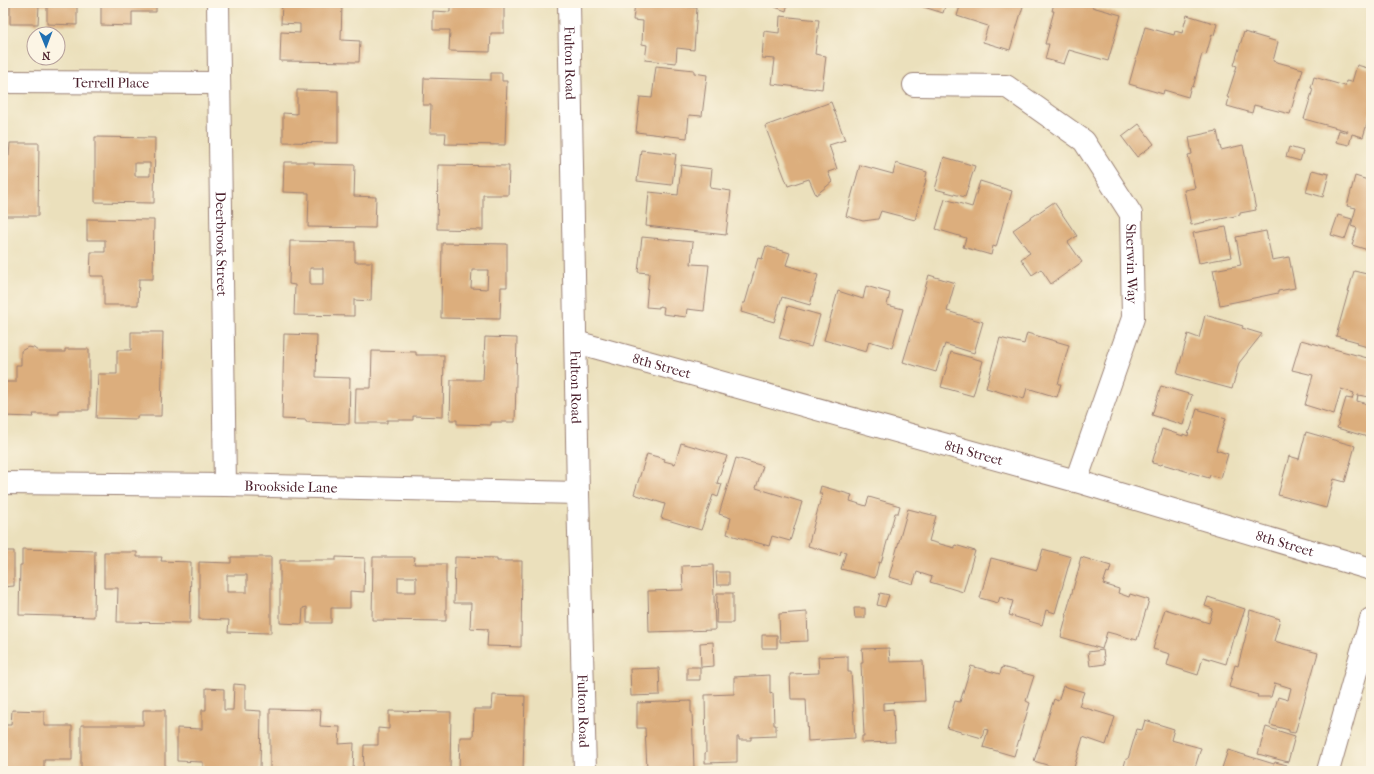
<svg xmlns="http://www.w3.org/2000/svg" width="1374" height="774" viewBox="0 0 1374 774" font-family="'IM FELL French Canon',serif">
  <style>
    .building { fill: #dcae7d; fill-rule: evenodd }
    .lines { fill: none; stroke-linecap: round; stroke-linejoin: round }
    .street-casing { stroke: #9a8074; stroke-width: 24 }
    .street { stroke: #fff; stroke-width: 22 }
    .labels { text-anchor: middle; stroke-width: 3.5; stroke-linejoin: round; paint-order: stroke }
    .street-label { font-size: 14px; fill: #4a1f2b; stroke: #fcf5e5 }
  </style>
  <rect width="100%" height="100%" fill="#fcf5e5"/>
  <filter id="ink" filterUnits="userSpaceOnUse"><feTurbulence type="fractalNoise" baseFrequency=".025" numOctaves="2"/><feDisplacementMap in="SourceGraphic" scale="8" xChannelSelector="R" yChannelSelector="G"/><feConvolveMatrix kernelMatrix="1 2 1 2 8 2 1 2 1" color-interpolation-filters="sRGB"/></filter>
  <filter id="wash" filterUnits="userSpaceOnUse"><feTurbulence type="fractalNoise" baseFrequency=".012" numOctaves="4" result="noise"/><feDisplacementMap in="SourceGraphic" scale="16" xChannelSelector="R" yChannelSelector="G"/><feGaussianBlur stdDeviation="0.9" result="paint"/><feColorMatrix in="noise" values="0 0 0 0 0 0 0 0 0 0 0 0 0 0 0 0 0 1.4 0 .05"/><feComposite in="paint" operator="in"/></filter>
  <g filter="url(#wash)">
    <rect width="100%" height="100%" fill="#ebe0bc"/>
    <g id="blocks">
      <path class="building" d="M10,3H77V25L47,24V6H39L38,24H10Z
        M101,3H156V12H132V26L101,25Z
        M282,3H342L341,40L360,41L359,62L280,61L281,32L300,33V24L281,23Z
        M450,3H504V33H491L490,52L449,51L450,30H433V11L450,12Z
        M635,3H684V6L697,8L694,50L677,48L676,63L645,60L647,45L642,44L643,21L633,20Z
        M776,3H788L786,11L775,7Z
        M911,3H946L943,13Z
        M961,3H1024L1010,50L983,42L988,26L957,16Z
        M1054,3H1093L1092,7L1121,15L1108,61L1069,50L1064,64L1045,59L1049,44H1045L1054,11H1052Z
        M1187,15L1217,24L1214,35L1212,34L1206,55L1202,54L1193,87L1191,86L1188,97L1164,90L1163,94L1129,84L1145,27L1174,35L1175,31L1182,33Z
        M780,16L819,20L815,54L826,56L822,89L815,88V89L772,84L775,59L762,58L764,31L779,33Z
        M1244,32L1278,42L1273,61L1303,69L1290,114L1254,105L1252,113L1227,106L1229,98L1227,97L1237,66L1234,65Z
        M1357,65L1371,69V111L1363,137L1352,134L1349,145L1336,142L1339,130L1347,133L1348,131L1304,119L1313,89L1311,88L1314,77L1345,86L1346,81L1352,82Z
        M656,66L694,70V73L707,75L702,116L689,115L687,138L636,132L640,97L652,98Z
        M491,73H502V81H507L505,145L445,144L446,133H430L431,105H423L424,78L491,80Z
        M297,90L338,91V143L283,142V113L297,114Z
        M831,102L845,140L829,145L837,169L828,172L832,182L816,195L809,179L788,186L765,126Z
        M1139,124L1154,144L1137,157L1122,137Z
        M1217,131L1221,150L1243,145L1256,210L1240,213V215L1191,225L1184,190L1195,188L1188,155L1192,154L1189,137Z
        M95,137L155,138L154,203L95,202ZM135,163H150V176H135Z
        M10,143H39L38,216H3V156H9Z
        M1289,147L1303,151L1300,161L1286,157Z
        M641,150L676,154L672,185L637,181Z
        M944,157L975,166L965,197L935,189Z
        M284,162H314V164L355,165L354,196L376,197L375,228L308,227L309,193L283,192Z
        M896,163L927,172L925,180H926L915,220L881,211L878,219L863,221L846,216L860,165L893,174Z
        M438,165L509,166L508,195H483V230L437,229Z
        M681,165L712,169L710,188L731,191L726,235L646,226L649,192L678,195Z
        M1312,170L1329,174L1323,197L1306,192Z
        M1355,176L1371,181V251L1352,245L1357,228L1351,226L1356,208L1347,206Z
        M980,181L1012,191L996,247L993,246L991,255L963,247L966,238L936,229L945,199L972,207Z
        M1054,202L1077,236L1068,242L1082,262L1051,284L1041,269L1032,275L1021,259L1030,253L1013,230Z
        M1338,215L1352,219L1345,239L1331,235Z
        M87,219L154,220L153,279H139L138,305H104V276H90L91,252H105V240H87Z
        M1226,227L1232,257L1199,263L1193,233Z
        M1266,231L1272,260L1289,257L1295,288L1278,291V293L1220,305L1213,270L1241,265L1236,237Z
        M642,237L693,242L691,264L709,265L704,311L687,309L686,317L663,314L664,307L659,306V308L646,307L649,273L638,272Z
        M290,241L355,242V262H372L371,301L354,300V316L294,315L295,285L289,284ZM310,268H323V285H310Z
        M442,243L507,244V287H501L500,319L441,318ZM472,270H488L487,289L471,288Z
        M766,246L790,253L786,265L818,275L810,305L782,297L774,322L741,312L743,303H745L758,258L762,259Z
        M1354,271L1371,275V348L1357,344L1358,342L1336,336Z
        M929,275L955,283L947,311L983,322L974,353L945,344L936,372L903,362Z
        M866,286L890,293L887,305L903,309L892,348L869,341L866,352L824,340L838,291L863,299Z
        M788,306L820,315L811,347L779,338Z
        M1205,315L1243,326L1242,328L1262,334L1239,363L1232,389L1177,374L1188,334L1199,338Z
        M131,332H163L161,416H137V419L96,418L98,374H117V350H131Z
        M1027,333L1069,345L1058,384H1061L1057,397L1027,388L1024,399L986,388L1000,338L1024,344Z
        M284,334L317,335L316,377L350,378L349,424L306,422V420L282,419Z
        M485,337L517,338L515,422H491V425L457,424V420H450L451,380H483Z
        M1301,340L1371,359V391L1369,397L1358,395L1357,401L1371,405V438L1337,428L1346,398L1352,399L1354,393L1341,389L1334,414L1305,405L1313,375L1292,370Z
        M28,347L34,348L39,352H65V349H89V410H59V414H33L34,417L3,416V382H16V365H21V351Z
        M372,351L416,352V355H444L443,417L413,416V420H387V423H355L356,388H371Z
        M951,352L983,361L973,396L941,387Z
        M1161,386L1192,395L1183,425L1152,415Z
        M1197,409L1226,418L1216,450L1228,454L1221,478L1210,475L1209,478L1162,464L1161,465L1152,463L1162,429L1183,436V434L1188,436L1189,431H1190Z
        M1306,432L1355,446L1345,482L1334,479L1326,508L1278,495L1289,456L1299,459Z
        M681,443L727,456L725,462H724L717,483L722,484L718,497L713,495L701,530L661,518L665,504L634,494L647,454L665,459L664,461L675,464Z
        M736,458L763,466L756,488L802,502L790,541L772,536L769,546L727,534L731,518L719,514Z
        M821,486L852,495L850,501L866,506L869,497L900,506L898,513H895L881,563L879,562L875,578L841,569L846,552L841,551L840,555L808,546L822,494H819Z
        M908,509L936,516L929,541L955,548V545L975,551L963,592L930,582L932,577L917,572L913,584L889,577Z
        M22,549L95,551L94,617L19,615L20,565H22Z
        M1043,549L1071,557L1055,613L1046,610L1042,625L1009,615L1013,601L1000,597L998,603L980,598L991,558L1037,570Z
        M3,551H14V586L3,587Z
        M104,552H137V557H162L161,561L191,562L190,623L117,622L118,588H104Z
        M231,557H271V633L228,632L229,620L199,619V562L231,563ZM227,575H247V592H227Z
        M336,557L365,558L364,592L350,591V608H331V623H307V607L303,608L302,624L280,623V560H336Z
        M373,557H415L414,564H446V621L372,620ZM398,577H416V592H398Z
        M455,557L497,558V561H522L521,647L487,646L488,629L470,628L471,603H454Z
        M1081,557L1111,566L1109,573L1107,572L1103,584L1119,589L1118,593L1129,597L1130,594L1149,600L1137,640L1107,632L1102,649L1061,637L1067,615L1066,614L1080,564H1079Z
        M713,565L715,630L649,632L648,591L683,590L682,566Z
        M716,572H729V585H717Z
        M717,593H733V623H716Z
        M880,593L889,595L885,607L877,605Z
        M1208,597L1245,609L1236,636L1234,635L1226,664L1203,657L1198,675L1167,665L1170,654L1153,649L1165,609L1209,623L1213,609L1205,606Z
        M854,608H865V618H855Z
        M1250,610L1280,619L1274,641L1318,653L1295,733L1289,732V730L1270,725L1278,697L1288,700L1291,688L1275,683L1271,697H1257L1258,695L1229,687L1235,665L1238,666L1245,639L1250,617L1249,616Z
        M807,612L808,641L780,642L779,614Z
        M762,635H777V648H762Z
        M713,642L714,666L701,667L700,643Z
        M889,648L890,662L923,661L925,701L883,703V710L893,709L895,742L862,743V736H864L861,663H863L862,649Z
        M1103,650L1105,664L1090,666L1088,652Z
        M848,656V672H851L855,738L808,741L806,699H791L790,674L819,673L818,657Z
        M971,666L1000,674L1002,667L1034,676L1026,701L1030,703L1014,756L983,747L988,730L984,729L982,738L947,728L955,701L960,702Z
        M687,667H700V680H687Z
        M659,668L660,695L631,696L630,669Z
        M770,675V694L773,693L774,725H776V736L751,737V740H739V737H737V762L705,763V753H706L705,695L734,694V677Z
        M234,684L245,685V710L261,711L260,771H203V762L177,761V728L202,729V710H206V688L224,689V710H233Z
        M1063,686L1084,692L1079,706L1115,717L1106,745L1083,737L1073,771H1066L1034,761L1054,699L1058,701Z
        M493,695L525,696L523,771H459L460,737H473L474,709H492Z
        M691,701V712H692L694,768L647,769L645,728H637V703Z
        M270,709L321,710L320,726L340,727L339,744L354,743L353,771H270Z
        M12,710L44,711V726H72V760H44V771H3V725H11Z
        M143,710H165V771H81V725H143Z
        M389,711L451,712L450,771H363L364,745H378V728L389,729Z
        M1145,720L1174,729L1171,740L1201,748L1194,771H1127L1123,770L1126,759H1128L1137,729L1142,730Z
        M1266,727L1295,736L1288,762L1258,754Z
        M1228,750L1274,764L1275,762L1287,765L1285,771H1221Z"/>
    </g>
  </g>
  <g filter="url(#ink)">
    <use href="#blocks" fill-opacity="0" stroke="#9a8074" stroke-width="1"/>
    <g class="lines">
      <defs>
        <g id="street">
          <path id="s1" d="M218,3L225,485"/>
          <path id="s2" d="M569,3L578,493L585,771"/>
          <path id="s3" d="M3,82L219,83"/>
          <path id="s4" d="M914,85L1006,86L1084,141L1131,214L1133,318L1076,481"/>
          <path id="s5" d="M576,342L1076,481L1371,569"/>
          <path id="s6" d="M3,483L225,485L578,493"/>
          <path d="M1328,771L1371,619"/>
        </g>
      </defs>
      <use href="#street" class="street-casing"/>
      <use href="#street" class="street"/>
    </g>
  </g>
  <g class="labels">
    <g class="street-label">
      <text dy="5" stroke="none"><textPath href="#s2" startOffset="60">Fulton Road</textPath></text>
      <text dy="5" stroke="none"><textPath href="#s3" startOffset="108">Terrell Place</textPath></text>
      <text dy="5" stroke="none"><textPath href="#s1" startOffset="241">Deerbrook Street</textPath></text>
      <text dy="5" stroke="none"><textPath href="#s4" startOffset="324">Sherwin Way</textPath></text>
      <text dy="5" stroke="none"><textPath href="#s5" startOffset="89">8th Street</textPath></text>
      <text dy="5" stroke="none"><textPath href="#s2" startOffset="384">Fulton Road</textPath></text>
      <text dy="5" stroke="none"><textPath href="#s5" startOffset="413">8th Street</textPath></text>
      <text dy="5" stroke="none"><textPath href="#s6" startOffset="288">Brookside Lane</textPath></text>
      <text dy="5" stroke="none"><textPath href="#s5" startOffset="737">8th Street</textPath></text>
      <text dy="5" stroke="none"><textPath href="#s2" startOffset="708">Fulton Road</textPath></text>
    </g>
  </g>
  <rect width="1374" height="774" fill="none" stroke="#fcf5e5" stroke-width="16"/>
  <g transform="translate(46 46) rotate(179)"><circle r="19" fill="#fcf5e5" stroke="#b59f9b"/>
  <path d="M0-3L7 15L0 10L-7 15Z" fill="#1f6fb2"/>
  <text y="-6" font-size="11" font-weight="bold" text-anchor="middle" fill="#4a1f2b">N</text>
  </g>
</svg>
